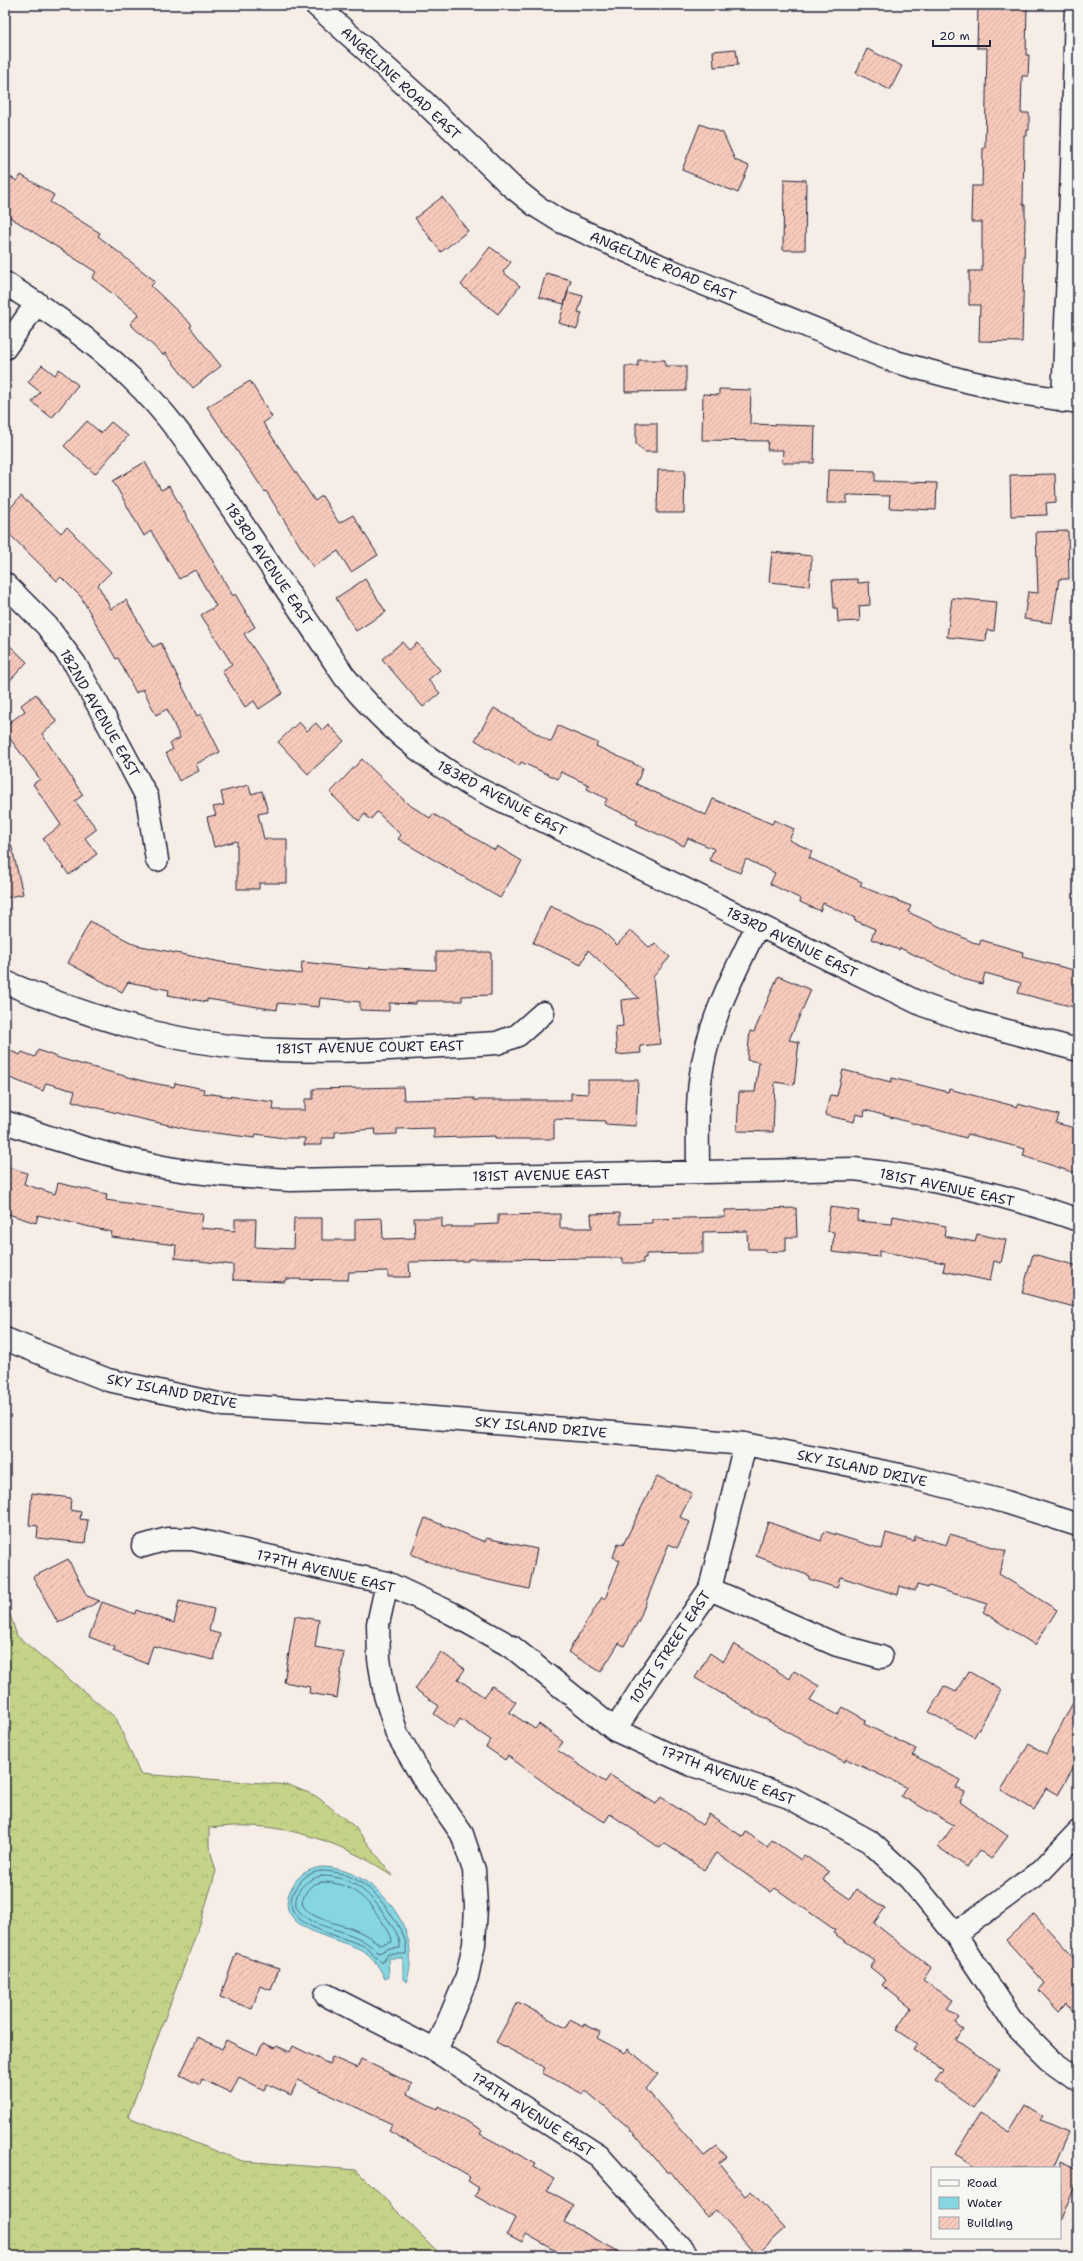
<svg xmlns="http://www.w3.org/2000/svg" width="1083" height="2261" viewBox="0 0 1083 2261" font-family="'Shantell Sans',sans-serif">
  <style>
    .forest { fill: url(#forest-crowns); stroke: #737a61 }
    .water { fill: #86d6e1; stroke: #5e8e9f }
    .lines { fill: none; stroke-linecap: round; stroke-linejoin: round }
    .shore { stroke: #4a6a7d; stroke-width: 1 }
    .building { fill: url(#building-hatch); stroke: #22223b }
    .minor-casing { stroke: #22223b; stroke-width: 25 }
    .minor { stroke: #f6f6f2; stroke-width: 22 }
    .labels { text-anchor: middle; stroke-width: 3; stroke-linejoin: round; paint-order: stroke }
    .street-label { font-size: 14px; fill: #22223b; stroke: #f6f6f2 }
  </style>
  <defs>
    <pattern id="forest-crowns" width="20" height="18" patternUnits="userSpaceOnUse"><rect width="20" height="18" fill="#c4d387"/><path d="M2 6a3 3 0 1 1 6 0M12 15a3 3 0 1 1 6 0" fill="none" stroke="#a8b575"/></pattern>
    <pattern id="building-hatch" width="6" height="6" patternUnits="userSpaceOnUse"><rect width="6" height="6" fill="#f7cabb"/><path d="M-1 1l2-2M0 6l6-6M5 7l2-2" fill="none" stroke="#d3ada2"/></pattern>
  </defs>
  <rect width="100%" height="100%" fill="#f6ede7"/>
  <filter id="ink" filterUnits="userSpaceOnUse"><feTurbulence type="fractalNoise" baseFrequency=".025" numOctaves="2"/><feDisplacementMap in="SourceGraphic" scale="8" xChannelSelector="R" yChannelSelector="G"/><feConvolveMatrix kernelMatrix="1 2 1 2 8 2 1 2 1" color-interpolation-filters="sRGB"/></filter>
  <g filter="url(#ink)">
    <path class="forest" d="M5,1599L17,1636L116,1718L140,1774L289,1785L316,1796L355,1827L393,1876C353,1848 298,1827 249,1826C236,1825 222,1827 209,1828V1846L216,1871L201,1921L128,2117L242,2161L356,2170L442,2256H5Z"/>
    <path class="water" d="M321,1867C374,1867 426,1930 406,1982L403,1979V1958H388L389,1977L385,1979C380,1969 374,1957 363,1951C341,1938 270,1930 291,1889C298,1875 306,1870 321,1867Z"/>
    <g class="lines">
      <path class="shore" d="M321,1871C356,1871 377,1892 394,1919C401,1930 408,1941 406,1954H388L382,1963C377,1958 372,1952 367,1948C347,1935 273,1928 295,1889C302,1878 308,1873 321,1871Z
        M322,1876C355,1876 374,1897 390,1923C395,1930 401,1939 400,1948L387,1949L379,1953C370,1945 362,1939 351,1935C332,1927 309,1926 296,1907C294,1890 306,1879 322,1876Z
        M322,1882C351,1882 369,1900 383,1923C387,1929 392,1935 392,1942L380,1945C372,1938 363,1933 353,1929C341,1924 304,1918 302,1902C305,1891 310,1884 322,1882Z"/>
    </g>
    <path class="building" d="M978,5H1027L1026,55H1029L1028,76H1022L1021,113H1029V130H1027V136H1024L1023,205H1025V221L1022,342L979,341L980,305H969V271H982V222H971L972,186H982L983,148H985L987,48H977Z
      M736,49L738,65L714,67L713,51Z
      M867,49L902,66L890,90L856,73Z
      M700,124L723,133L735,160L749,166L738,193L682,170Z
      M5,174L17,181L21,175L54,195L50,202L100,233L98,236L155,281L151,286L192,325L190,327L221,366L193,388L165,353L163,355L130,324L139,314L92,278L96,272L5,214Z
      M784,179L806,180L805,250H783Z
      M442,197L468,231L441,252L415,218Z
      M490,247L511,262L503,272L520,286L498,314L461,285Z
      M546,273L571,280L564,304L539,297Z
      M568,292L583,296L578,312L582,313L577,329L559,323Z
      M638,360H665V366H686V391L625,392V366H638Z
      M42,365L55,375L59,369L78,385L52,418L32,402L40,392L28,382Z
      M250,381L272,417L263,423L315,501L322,496L339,523L353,515L378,555L351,572L338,551L313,567L266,491L265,492L207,407Z
      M719,389L751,390L750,424L815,426L814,463H782L783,450H767L768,441L702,440L703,394L719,395Z
      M87,421L101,433L111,422L128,436L95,474L64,446Z
      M636,423H657V452H644L636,444Z
      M145,462L161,490L169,486L233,596L235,594L255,627L244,634L283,693L259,709L254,701L245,707L222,671L232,664L201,615L216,606L195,570L179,579L151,531L144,536L113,481Z
      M658,470H685L684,513H657Z
      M828,470L875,471V481L937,483L936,510L889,508L890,496L847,495V503H827Z
      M1055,474L1056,502L1046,503L1047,515L1011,516L1010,475Z
      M21,496L61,533L67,527L111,572L98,585L111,609L126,600L153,647L161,643L197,716L201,714L220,752L196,764L199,771L179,781L166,753L173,749L170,743L180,738L167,709L156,715L143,689L136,693L118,658L116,659L81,597L61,577L57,581L5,530V514Z
      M1068,531L1069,579H1059L1052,623L1024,619L1028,592L1038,593L1036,532Z
      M772,552L812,556L809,586L769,582Z
      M365,579L386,612L356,631L336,598Z
      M857,579L858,583L869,582L870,605L859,606L860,621L838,622L837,608H834L832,580Z
      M952,598L997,602L994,631L987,630L986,641L947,637Z
      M5,641L27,662L5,686Z
      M402,642L409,650L417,643L440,670L428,680L440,693L423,707L382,659Z
      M36,694L57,722L42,734L83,795L75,801L97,829L85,838L97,854L69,875L43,839L61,825L33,784L40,779L5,732V726L25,711L21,705Z
      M494,708L551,742L558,726L598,743L596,746L643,768L636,784L706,815L713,799L772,824L774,820L794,829L789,840L812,851L809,858L862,882L860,886L911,906L908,912L979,945L981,940L1023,952L1022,957L1078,971V1008L1018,993L1021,983L985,973L982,984L963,979V978L900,948L899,950L871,939L875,929L854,920L855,918L823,903L820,911L800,902L801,899L770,884L775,873L746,859L740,873L709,860L714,849L688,838L684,846L636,824L638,820L604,805L607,799L587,789L589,785L561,772L558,779L521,762L519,766L475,740Z
      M299,722L307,731L316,723L322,730L328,724L344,741L308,774L278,742Z
      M362,759L408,804L430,818L433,814L495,850L497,846L522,861L500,898L398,839L401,835L377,812L370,820L365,814L359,821L330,793Z
      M249,785L251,794L262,791L268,812L258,814L264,839H287V883H259V889H237V841L214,847L207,817L216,815L213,807L224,805L221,792Z
      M11,844L23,894L5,898V845Z
      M550,906L602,930L617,945L631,930L650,948L655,943L670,957L653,977L660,1044L640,1046L641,1053L617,1055L615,1027L623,1026L621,1000L639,998L588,950L581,965L533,943Z
      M90,921L136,945L221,962L301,974L302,962L369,969L370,967L436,970V952H491V995L462,996V1001H416V1004L389,1003V1011L360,1010V1002L320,998L319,1007L278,1003L277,1010L207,999V1002L168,995L169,990L128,982L122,992L68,963Z
      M778,976L811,990L789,1040L799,1042L794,1085L775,1082L773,1132L737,1131L739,1092H755L759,1062L747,1060L750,1031L754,1032Z
      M38,1050L62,1059L147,1082L174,1087L175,1083L204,1089L203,1093L274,1102L273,1110H305V1099H313V1089L403,1087L404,1100L474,1098V1100H571V1093L588,1094V1080H638L636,1126L605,1124V1121L554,1119V1139H495V1136L434,1138V1128L397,1129V1134L376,1135L375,1129L335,1132V1138H322V1145H304L305,1138H283L256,1134L255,1138L191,1130L128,1116L72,1101L75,1091L46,1083L43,1091L5,1076V1065L11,1051L20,1055L22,1052L35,1057Z
      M843,1070L891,1082L892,1078L948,1092L949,1089L1018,1107V1104L1059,1115L1056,1123L1078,1129V1174L1023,1156L1025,1149L968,1134L966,1138L865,1110L864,1116L856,1114L854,1122L825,1115L830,1095L837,1096Z
      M5,1166L27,1173L24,1184L55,1194L58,1183L107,1194L106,1200L203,1214L201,1228L235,1231V1219H256L255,1247L293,1249L294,1218H322V1240H355V1219L382,1218L383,1239L415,1238L414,1218H442V1227H474V1225L498,1224V1215L560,1214V1228H592L591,1214L620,1213V1224L652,1223V1219L725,1217V1210L796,1208L797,1237H786V1251L765,1252V1249H748L747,1231L703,1232V1253L646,1254V1258H643V1263H623V1258L468,1259V1261L409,1262L410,1277H388V1271L349,1272L348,1280L285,1279V1282L233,1280V1265L175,1258L176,1245L111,1237L112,1232L38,1215L36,1223L5,1213Z
      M830,1207L859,1211L857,1221L892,1224L893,1216L946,1226L944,1236L975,1242L977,1234L1006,1240L1001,1263L994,1261L990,1281L943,1271L945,1263L879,1251V1257L832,1252L834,1232L827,1231Z
      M1033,1254L1078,1266V1308L1022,1293Z
      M657,1476L692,1493L680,1517L690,1522L677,1548L669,1544L639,1620L624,1646L619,1643L601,1672L568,1652L602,1597L605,1599L620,1560L613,1557L618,1543L623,1545Z
      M32,1493L71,1498L70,1510L81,1512L80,1519L88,1520L85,1543L37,1538L38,1526L29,1525Z
      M425,1518L485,1542L486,1538L537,1549L529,1589L457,1573L411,1554Z
      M768,1522L821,1541L824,1531L882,1549L886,1533L914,1541L915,1536L946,1545L950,1534L1006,1551L999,1574L1057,1610L1035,1645L983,1612L988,1604L929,1586L928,1588L917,1585L915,1591L900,1586L898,1595L840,1577L837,1588L809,1579L810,1576L756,1556Z
      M68,1559L87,1596L100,1601L58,1623L33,1577Z
      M179,1601L214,1609L209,1631L220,1634L214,1660L153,1646L147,1664L113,1651L115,1647L89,1637L102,1602L135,1614L136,1610L174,1623Z
      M295,1616L319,1620L315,1647L344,1652L337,1698L309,1693L310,1687L284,1682Z
      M734,1644L790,1679L794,1671L819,1686L810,1700L838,1715L843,1707L866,1720L864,1724L916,1749L913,1755L960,1780L956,1788L965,1792L960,1802L1008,1836L991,1859L979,1850L967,1867L938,1847L954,1825L901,1796L906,1787L846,1759L845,1762L794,1736L695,1678L710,1653L723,1662Z
      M441,1652L465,1669L458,1679L484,1697L492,1686L516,1702L509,1712L535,1729L539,1724L563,1742L557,1750L605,1782L610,1775L656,1804L661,1797L702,1825L709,1814L743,1837L746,1832L767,1847L772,1840L801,1860L804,1855L829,1872L823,1880L850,1899L856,1889L885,1908L874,1923L931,1968L923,1980L953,2000L947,2009L959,2018L955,2023L963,2029L956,2040L1000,2071L974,2108L935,2081L943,2070L913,2050L917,2044L896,2030L911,2008L882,1985L886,1980L870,1967L875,1961L833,1933L835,1930L775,1888L771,1892L716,1853L704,1870L664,1843L660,1848L610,1814L605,1822L564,1798V1797L508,1756L505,1760L486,1747L491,1740L460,1719L454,1728L434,1714L439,1706L415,1689Z
      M968,1671L1001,1690L974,1737L929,1712L944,1686L956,1692Z
      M1078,1693V1760L1058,1795L1046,1788L1034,1810L1001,1790L1029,1744L1046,1754Z
      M1034,1914L1078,1962V2017L1067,2004L1059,2012L1039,1990L1045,1983L1006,1940Z
      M236,1953L279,1968L271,1990L260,1986L252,2009L220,1997Z
      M518,2002L566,2028L570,2020L583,2027L584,2024L600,2032L597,2038L625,2053L628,2049L658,2074L646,2089L704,2156L717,2146L727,2157L719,2163L745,2196L751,2191L785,2229L756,2255L716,2210L707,2217L670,2171L668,2173L628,2127L585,2090L583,2094L542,2073L545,2068L496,2042Z
      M198,2037L222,2049L226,2040L257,2055L263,2043L275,2048L277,2046L290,2052L293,2046L329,2064L332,2057L357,2068L361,2059L412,2084L407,2094L437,2109L438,2106L482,2130L480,2134L536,2164L534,2167L554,2179L547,2190L574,2205L564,2222L627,2256H565L526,2234L522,2242L507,2234L515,2218L475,2196L479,2188L468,2181L470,2177L389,2131L392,2124L298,2080L291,2095L267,2084L264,2090L239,2077L231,2093L202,2079L200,2085L180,2075Z
      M1025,2105L1043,2116L1040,2120L1068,2132L1052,2168H978L955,2154L980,2114L1009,2132Z
      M1060,2160L1078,2168V2179L1060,2221Z"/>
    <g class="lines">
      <defs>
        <path id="minor" d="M316,5L423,101L510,185L536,206L560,221L667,269L896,362L966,381L1019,393L1078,402
          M5,283C50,312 94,341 132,379C173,418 203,466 235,513C271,567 308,621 344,676C383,724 418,753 470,785L923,1005L963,1019L1078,1050
          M5,348L37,303
          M1063,401L1072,168L1076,5
          M5,584L47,626L75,664L98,705L147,797L157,860
          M5,982C93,1019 183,1047 279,1050C352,1053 424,1047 497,1043L518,1035L543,1013
          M5,1122C57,1141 109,1156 163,1167C205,1175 248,1177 290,1180L854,1169C927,1177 1009,1195 1078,1220
          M698,1172C698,1137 696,1102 702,1068C711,1017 735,972 757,926
          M5,1339L108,1380L223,1405L410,1416L745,1444L910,1477L1006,1502L1078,1525
          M143,1546L167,1539H192L387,1583L451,1613L512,1647L615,1730L692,1765L789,1797L869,1841L910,1879L955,1934L1017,2027L1049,2059L1078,2080
          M387,1583L378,1624L379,1659L385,1695L397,1734L421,1775L462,1834L474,1870L476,1907L474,1944L467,1977L436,2051
          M710,1589L837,1645L881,1657
          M615,1730L648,1678L710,1589L745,1444
          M955,1934L1042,1870L1078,1832
          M326,1995L436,2051L599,2156L688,2256"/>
      </defs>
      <use href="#minor" class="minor-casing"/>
      <use href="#minor" class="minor"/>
    </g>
  </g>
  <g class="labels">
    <g class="street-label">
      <text transform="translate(401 83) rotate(43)" y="5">ANGELINE ROAD EAST</text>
      <text transform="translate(663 266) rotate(23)" y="5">ANGELINE ROAD EAST</text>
      <text transform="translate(269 564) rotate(56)" y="5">183RD AVENUE EAST</text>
      <text transform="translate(100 713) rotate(60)" y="5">182ND AVENUE EAST</text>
      <text transform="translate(502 798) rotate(28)" y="5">183RD AVENUE EAST</text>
      <text transform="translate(792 942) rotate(26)" y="5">183RD AVENUE EAST</text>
      <text transform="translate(370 1047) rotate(-1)" y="5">181ST AVENUE COURT EAST</text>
      <text transform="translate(541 1175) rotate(-1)" y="5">181ST AVENUE EAST</text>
      <text transform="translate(947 1187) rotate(12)" y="5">181ST AVENUE EAST</text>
      <text transform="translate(172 1391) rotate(11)" y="5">SKY ISLAND DRIVE</text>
      <text transform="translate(541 1427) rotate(5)" y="5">SKY ISLAND DRIVE</text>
      <text transform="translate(862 1468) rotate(12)" y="5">SKY ISLAND DRIVE</text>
      <text transform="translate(326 1571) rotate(14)" y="5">177TH AVENUE EAST</text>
      <text transform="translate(670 1647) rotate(-56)" y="5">101ST STREET EAST</text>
      <text transform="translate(728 1775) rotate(21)" y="5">177TH AVENUE EAST</text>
      <text transform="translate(533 2114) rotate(33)" y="5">174TH AVENUE EAST</text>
    </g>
  </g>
  <rect width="1083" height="2261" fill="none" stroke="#f6f6f2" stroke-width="20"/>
  <rect x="10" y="10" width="1063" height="2241" fill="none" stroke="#22223b" stroke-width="1.5" filter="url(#ink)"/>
  <rect x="931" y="2167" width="130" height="72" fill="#f6f6f2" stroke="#a1a1a9"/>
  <rect x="939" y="2180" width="20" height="6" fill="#f6f6f2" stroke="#a1a1a9"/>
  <text x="967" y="2187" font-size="12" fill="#22223b">Road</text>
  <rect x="939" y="2197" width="20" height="12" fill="#86d6e1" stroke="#a1a1a9"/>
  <text x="967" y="2207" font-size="12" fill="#22223b">Water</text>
  <rect x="939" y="2217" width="20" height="12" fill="url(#building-hatch)" stroke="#a1a1a9"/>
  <text x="967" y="2227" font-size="12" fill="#22223b">Building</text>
  <path d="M933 40v6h57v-6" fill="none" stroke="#22223b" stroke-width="2"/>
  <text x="939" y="40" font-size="12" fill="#22223b" stroke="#f6f6f2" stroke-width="3" paint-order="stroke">20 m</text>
</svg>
